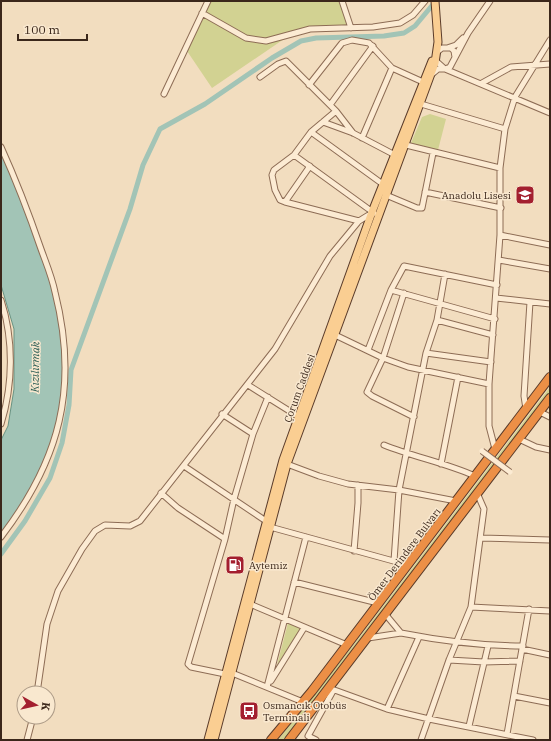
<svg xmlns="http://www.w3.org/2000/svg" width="551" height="741" viewBox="0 0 551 741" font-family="'IBM Plex Serif',serif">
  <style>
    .green { fill: #d2d292 }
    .water { fill: #a2c4b6; stroke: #689383 }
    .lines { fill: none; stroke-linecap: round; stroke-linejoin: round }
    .canal { stroke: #a2c4b6; stroke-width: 5 }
    .minor-casing { stroke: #8d6c55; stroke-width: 7 }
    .major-casing { stroke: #5a3b2a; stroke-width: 9 }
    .highway-casing { stroke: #5a3b2a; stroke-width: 10 }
    .minor { stroke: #fcebd3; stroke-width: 5 }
    .major { stroke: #face92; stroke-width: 7 }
    .highway { stroke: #ec8f46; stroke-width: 8 }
    .minor-bridge-casing { stroke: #8d6c55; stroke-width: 7; stroke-linecap: butt }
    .minor-bridge { stroke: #fcebd3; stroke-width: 5 }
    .labels { text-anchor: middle; stroke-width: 3; stroke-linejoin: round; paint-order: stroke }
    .poi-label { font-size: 10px; fill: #3b271b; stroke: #f9e8cf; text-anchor: start }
    .street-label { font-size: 10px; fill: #3b271b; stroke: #f9e8cf }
    .water-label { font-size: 11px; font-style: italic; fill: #295c53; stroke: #f9e8cf }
  </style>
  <rect width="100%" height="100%" fill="#f2ddbf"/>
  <path class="green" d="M211,1H342L351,28L315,31L287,37L212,88L187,51Z
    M430,114L446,119L438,150L411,143L422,117Z
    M550,387V392L285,740H278L356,642Z
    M288,623L301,629L277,665Z"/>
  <path class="water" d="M1,147L55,290L63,334L64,399L41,476L1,535V440L8,426L14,389V329L1,285Z"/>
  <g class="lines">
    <path class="canal" d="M1,554L25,521L50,478L62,443L69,405L71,370L130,209L143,165L160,129L205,104L272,58L301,41L316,38L384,36L404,33L415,26L435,2"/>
    <defs>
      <path id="minor" d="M342,1L351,28
        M202,13L246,38L266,41L310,29L373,27L400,23L413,15L425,1
        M447,48L456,45L463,38
        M437,52L442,48H451L454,51L455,57
        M436,61L445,69L450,67L468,33L490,1
        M432,74L438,69H445L550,113
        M260,77L278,64L286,61L336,111L353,133
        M482,83L511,67L550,64
        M309,85L342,43L352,40L369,43L392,68L423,82
        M164,94L208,1
        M421,104L505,129
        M330,105L373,46
        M336,111L311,132L294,155L274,170L272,175L275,190L280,200L285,202L359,221
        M323,122L353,133L395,155
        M311,132L384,185
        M362,138L392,68
        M406,145L500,168
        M1,147C16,180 29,214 41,249C46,263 52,277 55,292C79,387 60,460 1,537
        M294,155L374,213
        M425,192L501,208
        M386,195L417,208H422L433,153
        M285,202L310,166
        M500,235L550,245
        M499,260L550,269
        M391,290L495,319
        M404,293L383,358L367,392L372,396L414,417
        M496,298L550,304
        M1,300C14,340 13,385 1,424
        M437,320L493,335
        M333,334L383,358L408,367L489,384
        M368,350L391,290L404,266L497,285
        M426,353L491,362
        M248,385L299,417
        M526,409L524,396L530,302
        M540,412L550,417
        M222,414L253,434L268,397
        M519,439L536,447L550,450
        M384,445C414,457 446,463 475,476
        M495,449L489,426V384L500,235V168L505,129L515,97L550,40
        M287,464L319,476L348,484L399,490L456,501
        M441,464L458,377
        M184,466L266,521
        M161,493L178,508L225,539L188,664L191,667L225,674L232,673L303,702
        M270,527L408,565
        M481,538L550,540
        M225,539L234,499L253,434
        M354,551L358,503V485
        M394,561L399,490L426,353L437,320L445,274
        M294,582L378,603
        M250,604L347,645
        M471,607L550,611
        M401,633C442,641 481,646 523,646
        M368,638L401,633L386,615
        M522,649L550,655
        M449,660L484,662L520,661
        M271,681L304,628
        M267,687L306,537
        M329,688L387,709L429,719L533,740
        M37,693L47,624L58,591L82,549L95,531L105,525L130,526L140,521L275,349L330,256L359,221L372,213
        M514,696L550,703
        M387,709L419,637
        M469,726L488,646
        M507,734L529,609
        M27,740L33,717
        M316,740L308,736L333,691
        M421,740L449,660L471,607L484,509L477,493"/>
      <path id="major" d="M208,740L283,460L372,212L432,61
        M214,740L287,464L435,63L438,42L435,1"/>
      <path id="highway" d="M271,740L312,691L550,377
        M289,740L550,398"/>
    </defs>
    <use href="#minor" class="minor-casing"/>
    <use href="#major" class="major-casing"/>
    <use href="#highway" class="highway-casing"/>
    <use href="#minor" class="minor"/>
    <use href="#major" class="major"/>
    <use href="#highway" class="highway"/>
    <defs>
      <path id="minor-bridge" d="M482,451L510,472"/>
    </defs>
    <use href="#minor-bridge" class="minor-bridge-casing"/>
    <use href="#minor-bridge" class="minor-bridge"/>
  </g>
  <defs>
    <symbol id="school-square" viewBox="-11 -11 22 22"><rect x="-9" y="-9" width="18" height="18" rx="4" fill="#a31f2f" stroke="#f9e8cf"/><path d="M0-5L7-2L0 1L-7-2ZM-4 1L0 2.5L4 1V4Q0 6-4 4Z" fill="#fff"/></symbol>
    <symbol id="fuel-square" viewBox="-11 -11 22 22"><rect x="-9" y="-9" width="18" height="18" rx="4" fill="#a31f2f" stroke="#f9e8cf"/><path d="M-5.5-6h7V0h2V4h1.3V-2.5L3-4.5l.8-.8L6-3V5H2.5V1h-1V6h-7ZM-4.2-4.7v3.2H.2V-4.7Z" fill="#fff"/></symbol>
    <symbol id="bus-square" viewBox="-11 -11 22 22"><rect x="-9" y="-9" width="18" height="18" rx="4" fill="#a31f2f" stroke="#f9e8cf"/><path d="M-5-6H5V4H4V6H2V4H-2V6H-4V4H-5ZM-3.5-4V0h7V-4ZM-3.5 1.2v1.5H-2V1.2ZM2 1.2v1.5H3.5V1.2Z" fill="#fff"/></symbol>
  </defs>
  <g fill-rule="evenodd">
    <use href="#school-square" x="514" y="184" width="22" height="22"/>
    <use href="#fuel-square" x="224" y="554" width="22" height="22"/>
    <use href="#bus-square" x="238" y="700" width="22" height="22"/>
  </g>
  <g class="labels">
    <g class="poi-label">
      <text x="511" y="199" text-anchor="end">Anadolu Lisesi</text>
      <text x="249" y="569">Aytemiz</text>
      <text x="263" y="709">Osmancık Otobüs<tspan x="263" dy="12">Terminali</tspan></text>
    </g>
    <g class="street-label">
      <text transform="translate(299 388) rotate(-70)" y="4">Çorum Caddesi</text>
      <text transform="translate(404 554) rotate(-53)" y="4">Ömer Derindere Bulvarı</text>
    </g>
    <g class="water-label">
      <text transform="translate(35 367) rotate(-89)" y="4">Kızılırmak</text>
    </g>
  </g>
  <rect width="551" height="741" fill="none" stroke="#3b271b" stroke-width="4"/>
  <g transform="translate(36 705) rotate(98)"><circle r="19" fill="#f9e8cf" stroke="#ad9b87"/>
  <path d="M0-3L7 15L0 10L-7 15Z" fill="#a31f2f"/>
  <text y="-6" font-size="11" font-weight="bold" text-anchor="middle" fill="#3b271b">K</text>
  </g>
  <path d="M18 34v6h69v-6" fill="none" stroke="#3b271b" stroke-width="2"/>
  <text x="24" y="34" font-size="12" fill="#3b271b" stroke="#f9e8cf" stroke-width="3" paint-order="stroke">100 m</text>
</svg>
